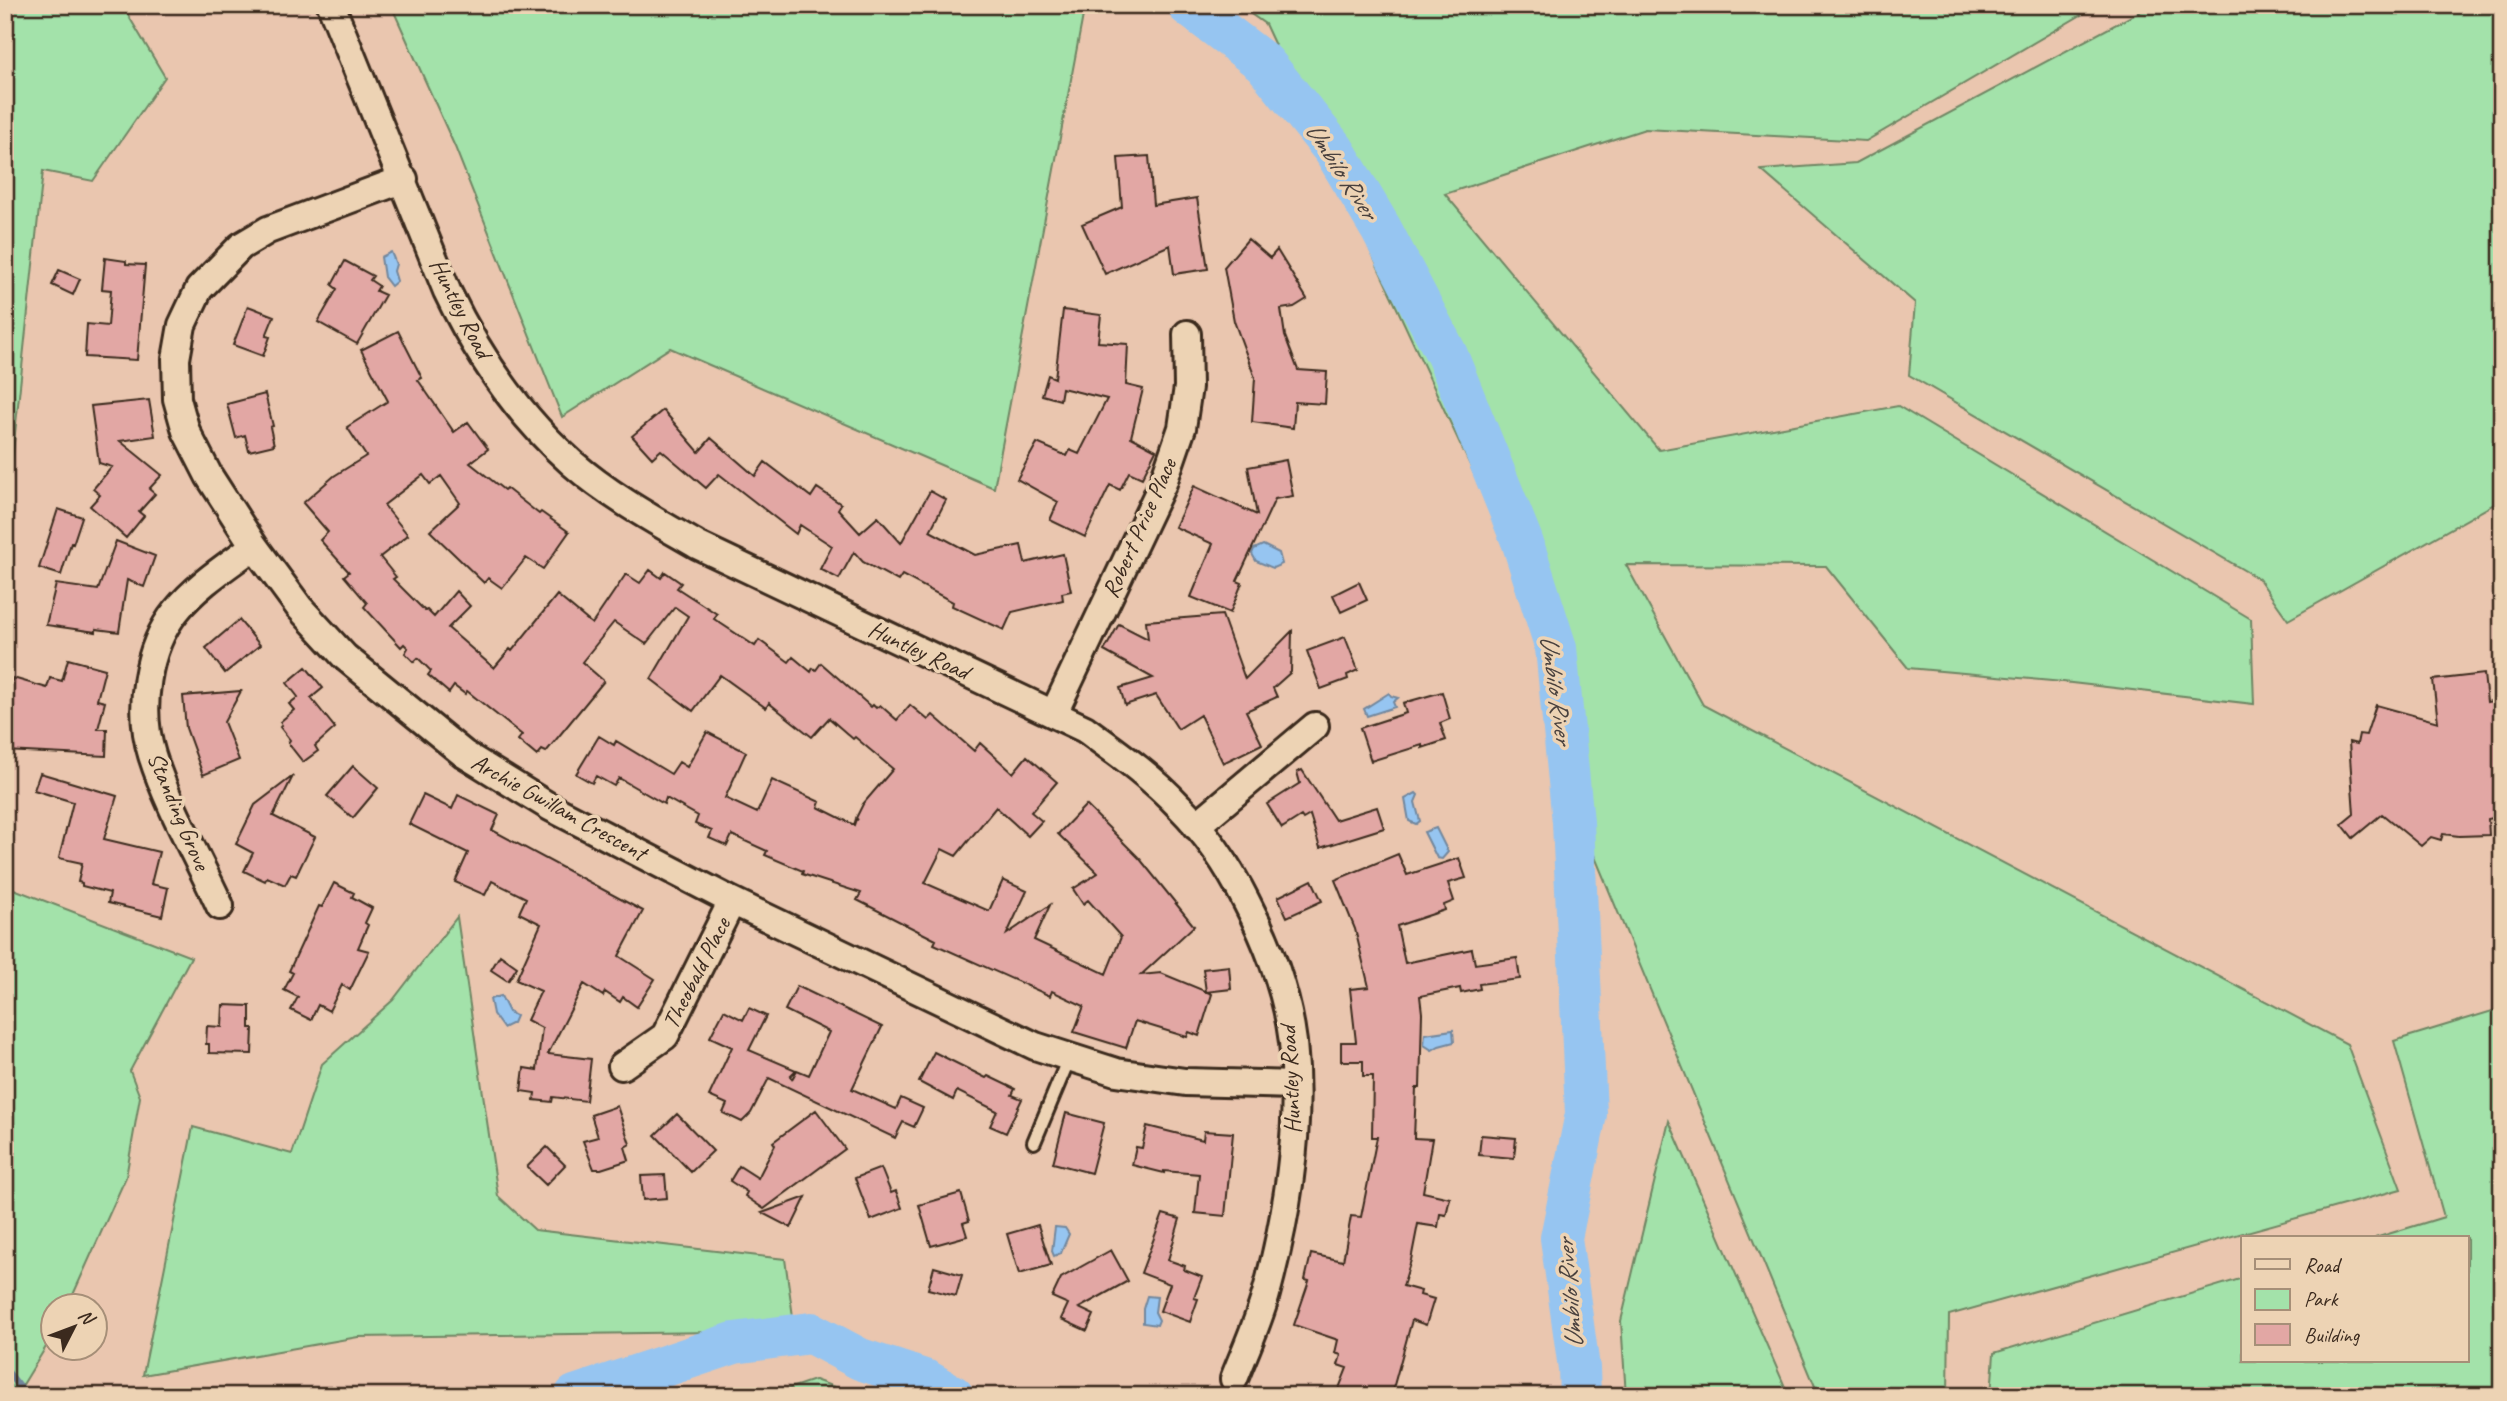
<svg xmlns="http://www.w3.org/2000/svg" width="2507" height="1401" viewBox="0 0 2507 1401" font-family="Caveat,sans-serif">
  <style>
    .green { fill: #a3e2aa; stroke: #6f8664; stroke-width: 2 }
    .water { fill: #96c5f1; stroke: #72879d; stroke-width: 2 }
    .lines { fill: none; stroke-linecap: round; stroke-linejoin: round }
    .stream { stroke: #72879d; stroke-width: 7 }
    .river { stroke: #96c5f1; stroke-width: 42 }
    .building { fill: #e2a7a4; stroke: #3b2a1e; stroke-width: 2 }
    .service-casing { stroke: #3b2a1e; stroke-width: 18 }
    .minor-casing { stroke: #3b2a1e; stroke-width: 32 }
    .service { stroke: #edd3b4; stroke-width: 12 }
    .minor { stroke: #edd3b4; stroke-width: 26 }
    .labels { text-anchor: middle; stroke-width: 7; stroke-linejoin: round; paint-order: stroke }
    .street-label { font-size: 24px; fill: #3b2a1e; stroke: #edd3b4 }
    .water-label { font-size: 26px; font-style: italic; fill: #49413e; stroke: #edd3b4 }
  </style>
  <rect width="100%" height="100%" fill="#eac6af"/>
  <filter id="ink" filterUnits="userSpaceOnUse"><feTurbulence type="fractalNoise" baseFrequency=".0143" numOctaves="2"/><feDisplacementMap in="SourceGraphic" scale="14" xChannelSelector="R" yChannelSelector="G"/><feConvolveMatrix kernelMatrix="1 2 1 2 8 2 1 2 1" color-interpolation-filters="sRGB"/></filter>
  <g filter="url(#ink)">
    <path class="green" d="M5,5H122L165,77L93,181L43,171L5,527Z
      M391,5H1085L994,488L670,348L562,417L455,147Z
      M1238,5H2098L1866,141L1645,129L1445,194L1659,450L1898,406L2251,619L2254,704L2063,682L1908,668L1826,566L1626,565L1703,705L2347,1044L2401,1189L1949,1315L1948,1396H1819L1578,816L1534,603L1265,24Z
      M2152,5H2502V504L2498,502L2288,620L2259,579L1909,375L1915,303L1761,170L1856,163Z
      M5,867L11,888L191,957L130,1071L140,1097L126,1177L68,1306H52V1337L16,1396H5Z
      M457,917L498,1196L535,1230L785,1259L795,1331L358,1337L143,1375L193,1127L292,1154L322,1064L393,1000Z
      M2502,1008V1396H1991L1994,1353L2243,1278V1361H2467V1238H2375L2444,1217L2394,1041Z
      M1669,1121L1789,1396H1626L1621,1321Z
      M815,1380L859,1396H767L814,1380Z"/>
    <path class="water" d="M391,252L396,264L394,271L397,281L391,286L384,277L381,257Z
      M1263,545L1279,553L1282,564L1273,568L1256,561L1252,554L1254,549Z
      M1389,693L1391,696L1398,698L1393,702L1395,707L1367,716L1364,709Z
      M1416,793L1418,795L1415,802L1420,821L1416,824L1409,821L1405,799Z
      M1436,828L1448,852L1442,859L1437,858L1424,832Z
      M501,996L509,1012L516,1016L513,1023L503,1028L493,1014L490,999Z
      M1453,1030L1454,1042L1439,1046L1432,1050L1424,1045L1425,1034Z
      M1055,1227L1065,1228L1069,1234L1061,1253L1054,1256L1052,1251Z
      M1147,1296L1157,1297L1155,1312L1159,1320L1157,1325L1143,1323V1309Z"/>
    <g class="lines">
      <path class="stream" d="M5,1369L27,1396"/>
      <path class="river" d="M1188,5L1264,63L1334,150L1381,229L1447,355L1522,541L1556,648L1573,822L1586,1114L1561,1238L1579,1368L1580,1396
        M575,1396L734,1343L811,1333L860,1359L927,1381L953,1396"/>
    </g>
    <path class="building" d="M1149,156L1153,205L1197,198L1208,269L1174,274L1170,245L1105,274L1082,224L1122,207L1118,158Z
      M1248,239L1270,258L1277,250L1307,299L1294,307L1281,309L1285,336L1298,370L1327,372L1325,404L1295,402L1293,428L1252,422L1255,378L1234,321L1224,267Z
      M105,258L126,261V264L145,265L137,360L85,357L87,324L108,326L111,290L102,289Z
      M345,261L373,276L370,280L379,286L376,291L385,295L357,344L318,322L337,289L332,285Z
      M59,270L80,279L73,295L52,285Z
      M248,306L274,316L266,336L270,337L263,356L233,345Z
      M1063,310L1101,315L1098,342L1128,344L1126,385L1143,389L1131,437L1156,450L1142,478L1129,472L1120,490L1110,485L1085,537L1050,520L1058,502L1017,479L1037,443L1067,456L1070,450L1079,454L1107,399L1062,388L1060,400L1042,395L1048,375L1055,378Z
      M398,331L422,378L418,380L454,432L468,422L488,449L470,463L504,490L506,488L539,514L541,512L569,532L543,569L526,558L502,588L488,578L484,583L430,531L460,503L441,476L430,484L423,475L384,505L408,535L380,557L396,577L393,579L425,611L427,610L434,617L456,591L470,606L448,628L494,668L510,649L512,651L557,595L592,624L626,574L640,583L650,570L661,578L665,572L681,583L677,588L717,614L714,619L755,646L759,640L789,662L793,657L811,672L813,668L816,670L821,663L871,707L873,705L876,708L880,705L897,720L910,705L928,720L933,715L974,751L980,743L1013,773L1027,756L1057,782L1031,812L1042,821L1028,836L996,807L956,856L942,849L925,883L989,911L1003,880L1027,891L1007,934L1050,905L1034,940L1106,974L1121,937L1088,900L1083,904L1073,889L1098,873L1058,834L1086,805L1140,859L1194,926L1141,975L1161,973L1212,994L1199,1036L1189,1032L1187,1037L1135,1021L1126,1048L1074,1032L1084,1006L1052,991L1050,996L934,944L936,940L857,900L861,893L802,874L803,871L765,855L767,851L732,835L727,846L709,838L712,831L695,824L698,816L666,798L664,804L619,778L614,786L596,776L592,783L576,774L599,736L614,745L616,741L671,774L679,762L687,767L707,732L746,752L725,798L757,813L772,780L820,802L818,807L854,825L856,819L858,820L856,818L863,804L893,769L855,737L853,739L829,718L812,737L769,703L766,708L720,675L693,711L651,679L688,616L675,607L646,644L614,622L582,662L604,681L546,752L542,750L537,756L518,740L522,735L467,691L465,694L454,686L449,693L428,675L431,671L418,658L414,662L405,653L408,648L404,644L401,647L364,607L367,603L344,576L349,572L320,540L328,532L303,503L334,476L366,456L347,427L388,401L361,350Z
      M265,394L273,426L270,427L274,445L249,451L245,435L236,438L227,404Z
      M149,400L155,436L120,441L162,475L149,489L155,494L139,512L144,516L126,538L90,506L100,495L93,489L112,467L99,463L91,406Z
      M663,410L699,452L711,438L755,476L765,462L811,497L817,488L841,504L838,509L860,533L878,517L901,543L930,491L946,500L930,531L975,555L1021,545L1025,563L1063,554L1071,591L1062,593L1063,600L1012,612L1004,630L952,606L953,602L902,575L898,581L863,562L854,552L839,579L820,569L832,546L800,525L796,534L719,474L706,488L661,450L652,458L632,436Z
      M1286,460L1293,496L1275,499L1237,581L1242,583L1230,613L1191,597L1213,544L1175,527L1194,486L1257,515L1248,467Z
      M58,509L82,517L73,544L71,543L61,575L39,568Z
      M116,541L155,556L144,587L127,580L119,632L96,629V632L46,625L56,584L98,590Z
      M1359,582L1367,600L1341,612L1333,595Z
      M1222,615L1245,679L1292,631L1291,672L1273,688L1277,697L1246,711L1262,744L1223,763L1200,715L1178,729L1156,695L1125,705L1120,688L1153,678L1104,651L1119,624L1148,639L1146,621Z
      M239,620L260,645L225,673L206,648Z
      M1345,637L1358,670L1347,675L1348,679L1321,689L1307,651Z
      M68,659L105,669L97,700L105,702L98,729H107L106,756L5,751V700L13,678L47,688L50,678L62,681Z
      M306,667L323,688L311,698L335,728L315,746L318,751L303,762L288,743L290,740L280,727L282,725L280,722L294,710L289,704L298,697L287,683Z
      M2484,674L2487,702L2502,699V807L2497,808L2498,817L2488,819L2489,835L2459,836L2443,834L2441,840L2431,837L2421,846L2382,814L2353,838L2342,824L2354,814L2349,742L2357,744L2359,734L2366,735L2376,705L2438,722L2433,680Z
      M241,691L224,722L239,760L203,775L186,728L183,696Z
      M1442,692L1450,719L1440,723L1446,740L1422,748V745L1371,761L1360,728L1406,713L1403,703Z
      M353,766L378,788L353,818L327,796Z
      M1302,770L1335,820L1377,807L1384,828L1320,848L1310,815L1303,819L1301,816L1282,828L1267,804L1300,783L1297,772Z
      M40,773L117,796L104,839L159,852L151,884L168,888L162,916L108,903L110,893L82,886V883L78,882L82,863L59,858L73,802L34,790Z
      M293,776L273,816L315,837L296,876L291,874L285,885L267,877L265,881L244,871L253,853L236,844L255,805Z
      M423,795L452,809L458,795L499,815L492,830L643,911L619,956L655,979L637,1007L623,997L620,1002L605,992L603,996L584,984L548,1054L591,1059L586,1101L553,1097L552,1102L534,1100L535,1093L521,1091L524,1068L537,1070L542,1028L527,1020L541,991L516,980L541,924L519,913L526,898L492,881L485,895L455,882L468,853L409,824Z
      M1398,854L1407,875L1459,858L1466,878L1448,883L1454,901L1444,905L1445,910L1397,926L1405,963L1472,949L1475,964L1517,958L1520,979L1479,984L1480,989L1461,993L1460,988L1420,996L1422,1013L1420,1088H1416L1414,1138L1432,1139L1423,1192L1450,1198L1446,1215L1440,1214L1438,1227L1418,1224L1411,1260L1403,1286L1421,1291L1420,1295L1434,1299L1426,1325L1412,1320L1391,1396H1336L1347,1368L1338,1365L1341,1355L1335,1353L1338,1340L1294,1325L1309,1281L1305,1280L1311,1254L1343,1261L1351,1216L1361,1217L1377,1137H1372L1373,1076H1363V1061H1341V1042H1356L1350,989L1369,987L1355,929L1335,880Z
      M1312,880L1322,901L1287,917L1278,897Z
      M334,883L354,893L352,897L372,908L365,923L368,925L358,948L369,951L350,990L342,985L329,1011L318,1005L311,1020L291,1010L298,997L284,990L293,973L289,971L319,906L322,907Z
      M500,955L517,967L508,981L491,970Z
      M1229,966L1231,989L1206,992L1203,969Z
      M797,986L882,1027L852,1089L896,1109L901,1098L923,1108L914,1127L903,1122L895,1138L769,1078L751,1113L742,1122L723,1113L727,1104L709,1096L732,1047L710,1037L724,1010L743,1020L749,1008L766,1016L749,1050L796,1070L790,1076L792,1079L797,1070L809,1075L829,1032L785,1010Z
      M223,1005L250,1006V1028H253L252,1054L209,1053V1044H206L207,1026L222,1027Z
      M934,1052L986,1078L988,1076L1015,1089L1012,1095L1022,1099L1006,1133L990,1126L997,1111L957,1091L953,1100L919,1082Z
      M617,1106L630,1144L625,1147L629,1160L601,1169H594L583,1141L598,1137L591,1115Z
      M816,1110L845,1149L764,1209L745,1196L747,1192L730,1181L739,1166L758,1178L775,1145L773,1142Z
      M1066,1113L1104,1123L1091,1173L1053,1163Z
      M677,1114L713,1151L691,1172L655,1135Z
      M1147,1126L1203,1140L1204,1131L1233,1133L1225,1216L1195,1213L1199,1174L1164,1171V1173L1132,1165L1136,1147L1142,1148Z
      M1481,1135L1516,1138L1514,1158L1479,1155Z
      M547,1147L565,1165L546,1185L527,1167Z
      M881,1168L891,1193L896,1191L902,1208L871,1220L855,1178Z
      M665,1175L667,1198L643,1200L641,1176Z
      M961,1193L969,1221L963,1223L967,1236L931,1246L919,1205Z
      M806,1197L791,1228L762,1213Z
      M1163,1214L1180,1219L1168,1260L1185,1266L1184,1270L1202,1277L1194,1298L1198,1299L1190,1322L1160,1311L1170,1284L1141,1273Z
      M1038,1225L1051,1265L1019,1274L1007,1234Z
      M1111,1250L1128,1281L1079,1308L1094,1315L1087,1331L1061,1319L1068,1304L1052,1297L1061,1278Z
      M934,1267L962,1275L956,1296L928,1289Z"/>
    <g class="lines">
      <defs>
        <path id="service" d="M1034,1142L1069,1058"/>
        <path id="minor" d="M331,5L447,291C477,354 519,416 572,463C610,496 654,520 697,545L1085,729C1118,753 1151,776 1179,806C1206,833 1229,867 1246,901C1269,945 1287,993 1293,1042C1302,1127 1288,1213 1266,1294C1258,1323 1245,1351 1234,1379
          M404,179L268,230L241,246L199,289L182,325L176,359L177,399L186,431L209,476L254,546L299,607L345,657L464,754L550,807L732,901L1035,1046L1116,1072L1185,1082L1294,1085
          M1054,713L1163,483L1182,428L1188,387L1187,334
          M1196,826L1315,726
          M220,906C198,858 167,804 152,755C138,710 146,648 176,611C197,585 227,566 254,546
          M622,1066L665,1036L732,901"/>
      </defs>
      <use href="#service" class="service-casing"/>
      <use href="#minor" class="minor-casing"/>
      <use href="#service" class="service"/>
      <use href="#minor" class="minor"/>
    </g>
  </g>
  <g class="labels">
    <g class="street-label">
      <text transform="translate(461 308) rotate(63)" y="8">Huntley Road</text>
      <text transform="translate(1139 528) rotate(-66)" y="8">Robert Price Place</text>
      <text transform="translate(919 650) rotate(25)" y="8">Huntley Road</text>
      <text transform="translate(559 807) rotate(29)" y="8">Archie Gwillam Crescent</text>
      <text transform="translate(179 811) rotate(67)" y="8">Standing Grove</text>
      <text transform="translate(696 973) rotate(-63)" y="8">Theobald Place</text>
      <text transform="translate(1290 1080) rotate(-93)" y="8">Huntley Road</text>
    </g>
    <g class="water-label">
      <text transform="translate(1342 170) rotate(57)" y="9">Umbilo River</text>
      <text transform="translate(1557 689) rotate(82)" y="9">Umbilo River</text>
      <text transform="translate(1569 1294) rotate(-95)" y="9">Umbilo River</text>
    </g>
  </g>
  <rect width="2507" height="1401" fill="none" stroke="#edd3b4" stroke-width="28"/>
  <rect x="14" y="14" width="2479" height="1373" fill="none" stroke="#3b2a1e" stroke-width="2.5" filter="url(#ink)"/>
  <rect x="2241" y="1236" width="228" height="126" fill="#edd3b4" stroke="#a68f78" stroke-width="2"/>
  <rect x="2255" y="1259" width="35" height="10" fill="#edd3b4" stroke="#a68f78" stroke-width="2"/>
  <text x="2304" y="1272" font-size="21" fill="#3b2a1e">Road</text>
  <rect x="2255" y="1289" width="35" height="21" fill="#a3e2aa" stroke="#a68f78" stroke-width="2"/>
  <text x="2304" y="1306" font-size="21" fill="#3b2a1e">Park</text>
  <rect x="2255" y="1324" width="35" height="21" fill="#e2a7a4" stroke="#a68f78" stroke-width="2"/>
  <text x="2304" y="1342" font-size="21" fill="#3b2a1e">Building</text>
  <g transform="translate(74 1327) rotate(48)"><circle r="33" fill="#edd3b4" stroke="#a68f78" stroke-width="2"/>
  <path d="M0-5L12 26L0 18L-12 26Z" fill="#3b2a1e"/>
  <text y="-10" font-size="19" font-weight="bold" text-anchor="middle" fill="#3b2a1e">N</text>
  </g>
</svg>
